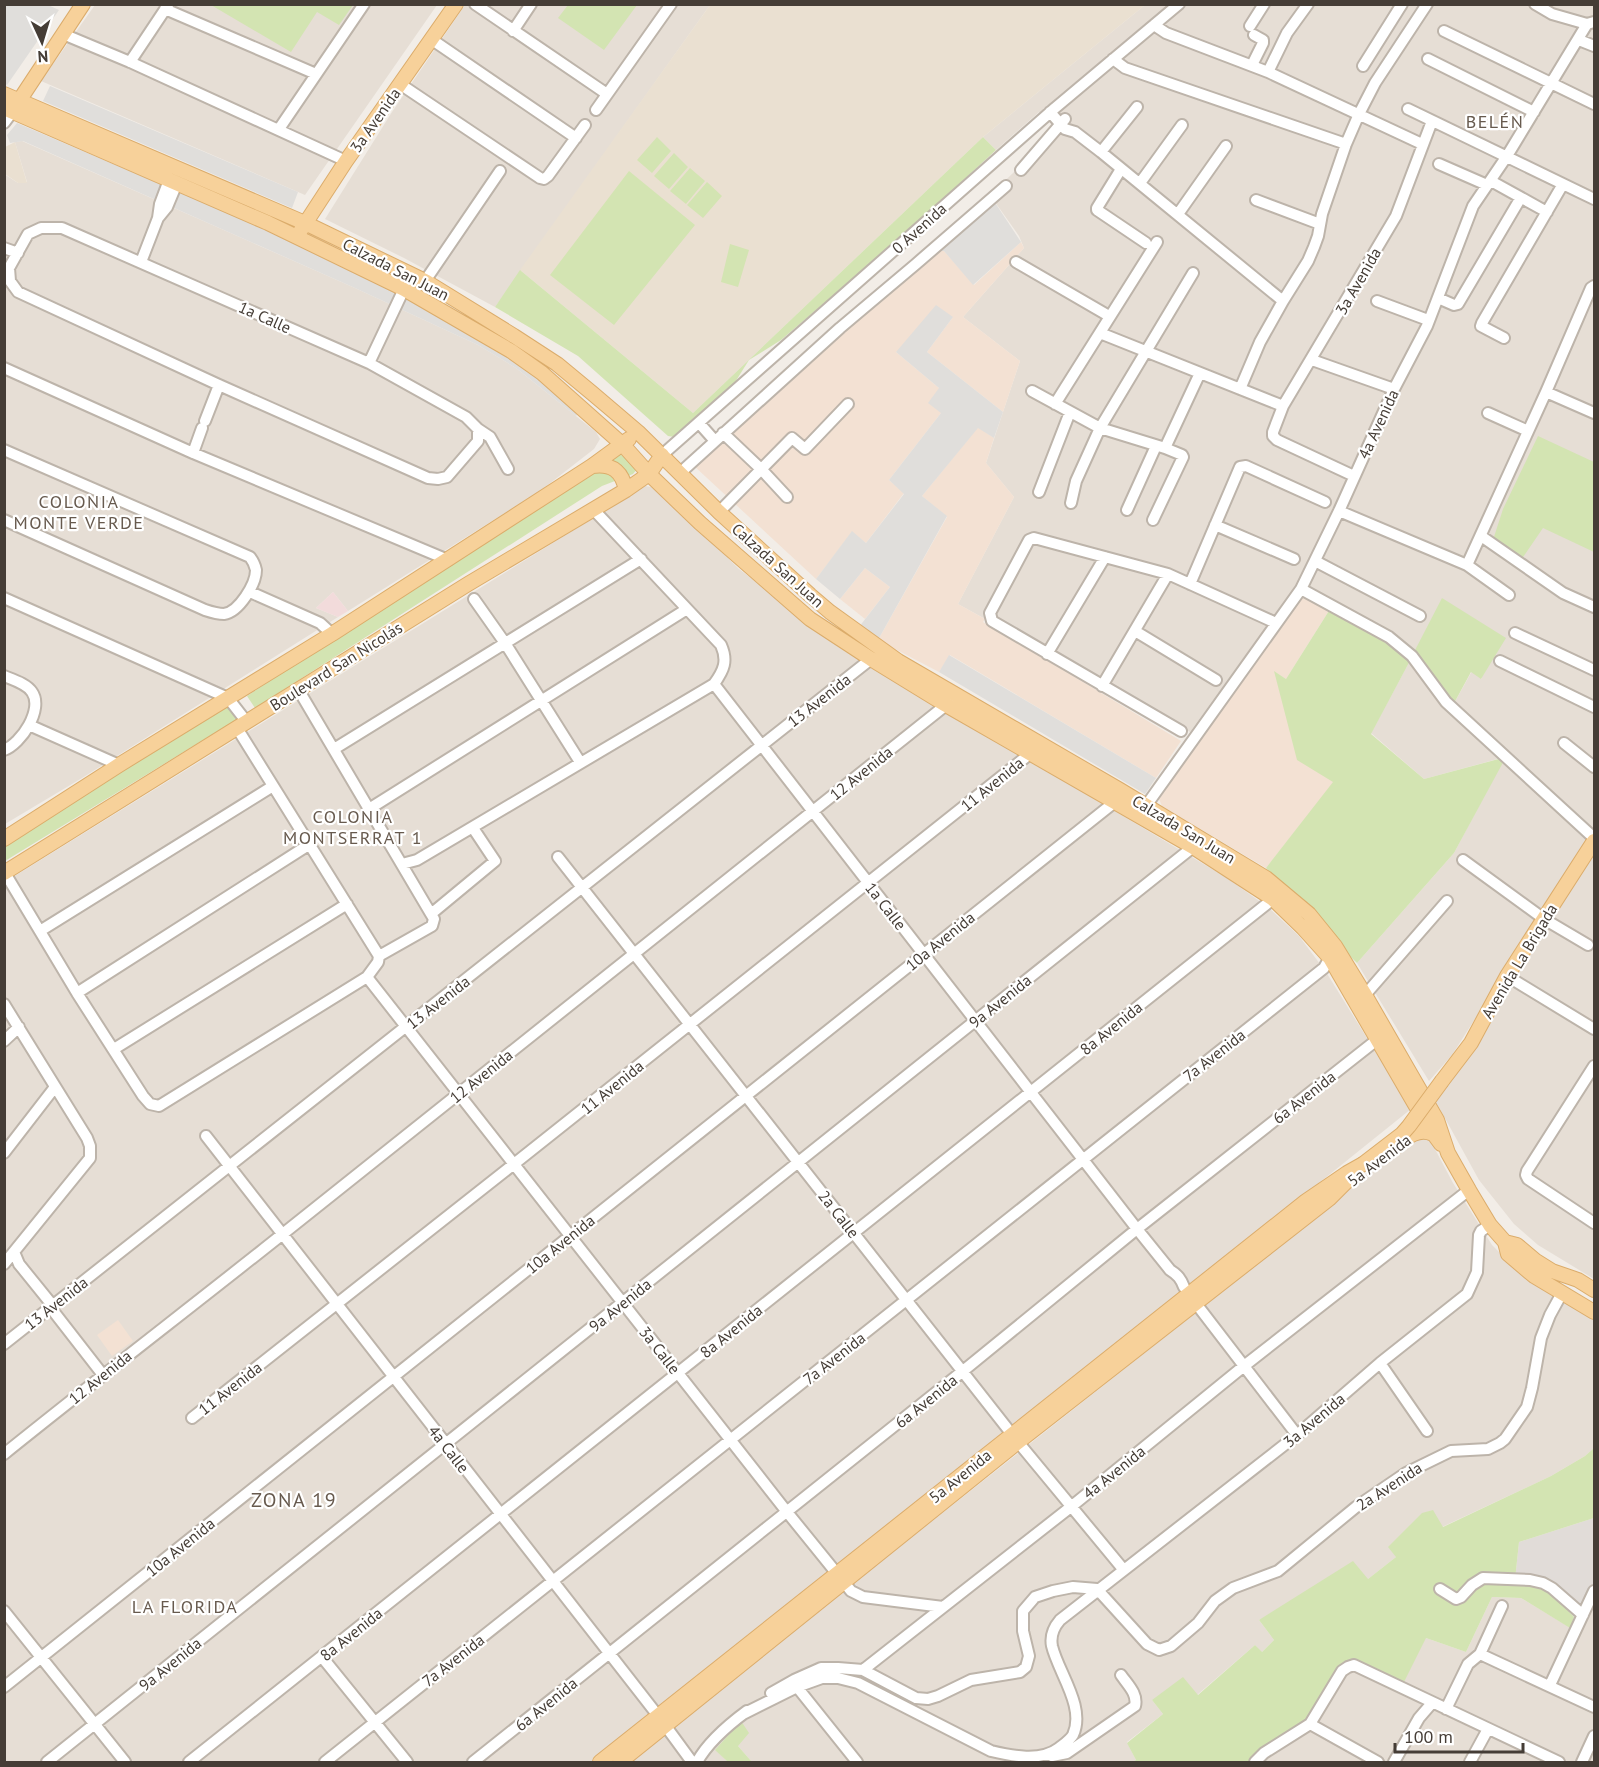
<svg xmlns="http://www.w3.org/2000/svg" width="1599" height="1767" viewBox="0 0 1599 1767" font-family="'PT Sans',sans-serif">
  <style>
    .residential { fill: #e6ded5; fill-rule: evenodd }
    .commercial { fill: #f3e1d3 }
    .industrial { fill: #e1dcd8 }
    .education { fill: #eae0d1 }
    .medical { fill: #f2dbdb }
    .green { fill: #d3e4b2 }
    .parking { fill: #e0dedb }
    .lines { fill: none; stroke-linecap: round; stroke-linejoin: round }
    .minor-casing { stroke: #bdb4aa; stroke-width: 14 }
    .major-casing { stroke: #dbac6b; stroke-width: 16 }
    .minor { stroke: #fff; stroke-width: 10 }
    .major { stroke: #f7d19a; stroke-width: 14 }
    .major-bridge-casing { stroke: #dbac6b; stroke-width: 16; stroke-linecap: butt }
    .major-bridge { stroke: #f7d19a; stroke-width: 14 }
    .labels { text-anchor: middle; stroke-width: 4.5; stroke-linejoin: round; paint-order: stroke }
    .street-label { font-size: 16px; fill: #453d36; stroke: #fff }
    .neighbourhood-label { font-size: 18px; letter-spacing: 1.5px; fill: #675a4e; stroke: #fff }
    .quarter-label { font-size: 20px; letter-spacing: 1.5px; fill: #675a4e; stroke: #fff }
  </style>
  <rect width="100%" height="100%" fill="#f2ede7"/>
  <path class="residential" d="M95,5H437L305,195L41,81Z
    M465,5H710L495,307L404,258L325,219L392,112Z
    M1145,5H1594V832L1518,946L1480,1011L1452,1055L1429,1081L1357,963L1454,853L1505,757L1424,779L1371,733L1412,657L1298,583L1190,732L958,604L1014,497L986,463L1020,361L963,317L1024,248L1019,236L990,195L1058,130L1039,112L996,150L983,137ZM1442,598L1482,679L1472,671L1452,707Z
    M22,141L355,288L478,345L516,368L596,432L600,439L594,449L540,491L348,611L333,592L316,608L338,617L82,778L5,824L4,174L18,183L27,182L15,142Z
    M645,486L651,487L681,512L739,569L828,637L920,695L1227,878L1269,908L1299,936L1326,972L1411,1109L935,1491L591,1762H5V882Z
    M1594,852V1279L1538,1245L1514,1224L1479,1180L1435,1100L1486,1027Z
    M1428,1136L1453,1183L1492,1245L1517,1270L1594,1314V1448L1585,1456L1551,1476L1442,1527L1396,1557L1368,1579L1259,1620L1274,1640L1261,1653L1255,1645L1197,1695L1152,1700L1163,1714L1127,1742L1136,1760L1132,1762H752L738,1746L716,1750L728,1762H628L1233,1283L1411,1139Z
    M1589,1588L1594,1591V1762H1248L1306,1720L1347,1664L1426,1638L1466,1652L1492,1597L1521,1598L1569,1627Z"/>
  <path class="commercial" d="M1021,242L1024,248L963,317L1020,361L1003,412L927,352L953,317L896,352L939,388L941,413L889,480L904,493L866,543L852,532L816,579L693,465L694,462L938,251H944L974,285Z
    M978,427L994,438L986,463L1014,497L958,604L985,619L983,622L1181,741L1156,778L950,655L939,672L878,640L947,517L922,496Z
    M865,568L890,587L865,619L840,599Z
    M1305,587L1332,606L1286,679L1275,672L1334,782L1266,868L1162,806L1159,799Z
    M118,1320L133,1341L112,1356L97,1335Z"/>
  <path class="industrial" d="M1594,1518V1591L1589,1588L1574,1617L1549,1590L1515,1580L1519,1542Z"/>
  <path class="education" d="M710,5H1145L983,137L693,413L520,270Z
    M15,142L27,183H18L5,174V147Z"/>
  <path class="medical" d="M333,592L348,611L338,617L316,608Z"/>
  <path class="green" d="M211,5V4L353,5L339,25L317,12L291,52Z
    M568,5V4L637,5L604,50L558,18Z
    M657,137L671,151L652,173L637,160Z
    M983,137L996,150L905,234L781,340L749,360L732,387L680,435L674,437L668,436L578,356L495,307L520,270L693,413Z
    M674,153L688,167L669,189L654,176Z
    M690,168L705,181L686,204L670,191Z
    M629,171L695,225L614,325L550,275Z
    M707,182L722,196L703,218L687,205Z
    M730,244L749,250L738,287L721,282Z
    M1538,436L1594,462V552L1543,528L1521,560L1493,540L1503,509Z
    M615,450L638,468L633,474L602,486L255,708L247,696Z
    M1442,598L1506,638L1481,679L1471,672L1452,707L1412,657L1371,734L1424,779L1506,757L1454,853L1357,963L1315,922L1266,868L1333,782L1297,760L1274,671L1286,679L1332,606L1412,656Z
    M234,700L244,715L5,861V842Z
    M1594,1448V1518L1519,1542L1515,1580L1549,1590L1574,1617L1570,1628L1521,1598L1492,1597L1466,1652L1426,1638L1401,1688L1347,1664L1306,1720L1248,1762H1132L1136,1760L1127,1743L1163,1714L1152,1700L1183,1677L1198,1695L1255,1645L1262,1652L1274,1640L1259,1620L1353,1561L1368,1579L1396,1557L1388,1547L1422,1513L1433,1510L1443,1527L1551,1476L1585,1456Z
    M741,1721L749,1733L738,1746L752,1762H728L715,1750Z"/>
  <path class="parking" d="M4,5H48L59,10L7,85L4,83Z
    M50,86L298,192L292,208L43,101Z
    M17,123L326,255L458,325L525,367L579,412L576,416L516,368L478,345L355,288L23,141L10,143L7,135Z
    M990,195L1021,242L973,285L944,251H938Z
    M936,305L953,317L927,352L1003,412L994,438L978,428L922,496L947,516L878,640L859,627L890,587L865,568L840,599L816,579L852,531L866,543L904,494L889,480L941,413L928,403L939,388L896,352Z
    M949,655L1156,778L1145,794L939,672Z"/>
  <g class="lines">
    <defs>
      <path id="minor" d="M475,4L607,94
        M1535,4L1552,14L1587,24
        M165,9L316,74
        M1154,25L1166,33L1268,72L1422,144
        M1250,26L1264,4
        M513,31L531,4
        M1444,31L1594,104
        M63,34L130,62L346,161
        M431,39L576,138
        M1579,40L1594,46
        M1113,59L1125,68L1346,144
        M1428,59L1534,112
        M130,62L168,5
        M1252,65L1263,43V40L1254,35
        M1363,66L1402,4
        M1268,72L1287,33L1308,4
        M400,84L540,178L544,179L548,176L585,125
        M1408,109L1594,199
        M596,110L671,4
        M1050,112L1065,129L1075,132L1101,152L1283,301
        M4,123L13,111
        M279,129L364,4
        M1101,152L1137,107
        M1439,164L1487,185
        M1121,169L1097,208V210L1146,243
        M1021,170L1065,119
        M1491,181L1547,212
        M1140,183L1182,125
        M1256,200L1320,224
        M1178,214L1226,146
        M158,218L167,207L177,183
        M4,248L18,253
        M141,262L158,218L160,204L169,180
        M1016,262L1109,316
        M425,281L500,171
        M1438,298L1454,305L1458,304L1520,199
        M1377,301L1428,320
        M1100,333L1283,406
        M1504,338L1483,327L1481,326L1482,323L1563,184
        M1312,360L1394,389
        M369,363L404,289
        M4,368L193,453L448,560
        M1240,389L1260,342L1283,301L1308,261L1314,247L1318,236L1322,214L1346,144L1359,114L1375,83L1427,4
        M1032,391L1100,428L1165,448L1182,455L1183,457L1153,520
        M1546,392L1594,413
        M1055,404L1157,242
        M1488,413L1528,431
        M205,421L219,385
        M699,423L715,441
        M478,429V441L447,477L438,479L428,478L219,385L18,292L10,281L9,268L28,234L41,228H62L369,363L466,417L478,429L490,437L508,469
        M723,433L761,469L787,497
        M1165,448L1200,373
        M4,450L250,557C253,561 255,565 256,570C256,584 239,612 224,614C218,614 211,612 205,610L4,520
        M193,453L202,428
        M662,455L1055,108L1179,4
        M680,473L840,328L916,264L1006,186
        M1354,476L1277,440L1273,436V432L1283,406L1396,216L1432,121
        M1039,492L1070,412
        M1071,503L1076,481L1100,428L1193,273
        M1127,510L1156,446
        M1339,511L1467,565L1509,595
        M719,512L792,438L805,449L848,404
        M1215,525L1294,559
        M1481,536L1563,593L1594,607
        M1315,561L1420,616
        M1467,565L1546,392L1591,288L1594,286
        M1190,584L1240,467L1246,466L1325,502
        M1301,589L1389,637L1412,656L1446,702L1594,838
        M250,592L320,623L332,634
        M4,598L228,698L246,721
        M474,599L505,643L580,762
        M1135,631L1216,680
        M1515,633L1594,670
        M1047,654L1105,557
        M1500,661L1594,707
        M4,676C14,680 27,684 32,692C44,709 21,744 4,750
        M714,684L1137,1229L1170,1270C1178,1275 1181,1279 1184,1287
        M1102,686L1168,574
        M298,689L431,914
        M29,725L119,765
        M237,728L379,956
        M1181,731L992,621L990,613L1029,540L1034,538L1168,574L1276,623
        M1564,743L1594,767
        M334,749L641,559
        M369,809L687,609
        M1143,810L1301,589L1339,511L1394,389L1427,326L1473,206L1507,156L1587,24L1594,22
        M558,857L1018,1442L1123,1569
        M1463,860L1544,919L1588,945
        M402,864L417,860L714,684C724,670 728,661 721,645L593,509
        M5,873L77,993L143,1096L150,1104L159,1106L367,977L378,962L379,956L432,926L434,919L431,914L495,861L473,828
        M40,931L273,786
        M1507,976L1594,1029
        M367,977L787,1512L851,1591L863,1597L943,1607
        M77,993L310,844
        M1365,995L1447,901
        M4,1004L87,1138L90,1146V1158L4,1264
        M4,1041L19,1027
        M114,1049L347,904
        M1594,1066L1527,1171L1526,1175L1528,1179L1594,1223
        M206,1136L659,1717L692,1762
        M4,1153L55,1087
        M14,1252L19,1264L53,1306L54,1312L103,1375
        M1191,1297L1297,1435
        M4,1344L871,659
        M1380,1363L1427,1431
        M192,1418L514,1164L1031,753
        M4,1454C97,1379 191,1307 284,1233C506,1058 727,882 946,705L949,700
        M1097,1589L1147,1644L1159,1650L1171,1646L1198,1623L1215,1601L1233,1588L1278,1571L1356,1507L1406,1473L1451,1451L1488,1449L1500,1443L1505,1439L1527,1407L1532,1388L1541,1338L1550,1315L1562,1293
        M1440,1589L1456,1599L1461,1597L1472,1585L1483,1578L1530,1580L1543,1583L1552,1588L1583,1615
        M4,1611L125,1762
        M1480,1654L1594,1707
        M322,1657L407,1762
        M863,1670L1072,1506L1244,1366L1469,1190
        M1550,1685L1594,1591
        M4,1687L1116,801
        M797,1687L857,1762
        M771,1693L794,1680L821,1668H838L863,1670L916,1698L928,1699L938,1696L971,1680L1020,1672L1026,1667L1029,1656L1023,1631V1611L1035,1597L1053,1591L1073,1587L1097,1589
        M1446,1709L1468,1664L1480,1654L1502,1606
        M743,1714L797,1687L822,1678H838L858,1683L991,1751C1012,1756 1041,1762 1059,1748C1064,1744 1070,1740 1073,1735C1086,1707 1058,1672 1052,1646C1050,1636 1054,1627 1060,1620L1297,1435L1380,1363L1467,1294L1477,1272L1479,1235L1481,1231L1490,1225
        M1310,1724L1378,1762
        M1052,1756L1067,1753L1135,1706C1138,1694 1128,1685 1121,1675
        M47,1762L1193,847
        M189,1762L1273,899
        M325,1762L1324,968L1332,954
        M473,1762L963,1371L1137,1229L1378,1039
        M697,1762C708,1742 728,1725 747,1711
        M1255,1762L1264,1753L1310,1724L1342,1671L1348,1667L1354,1665L1559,1762
        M1394,1762L1419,1718L1432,1703
        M1470,1762L1488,1729
        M1582,1762L1594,1736"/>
      <path id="major" d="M4,94L305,223L425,281L514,336L557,364L592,393L638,432L719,512L810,595L830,612L898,661L1120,790L1266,878L1309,914L1335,946L1365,995L1437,1120L1448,1153L1469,1190L1490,1225L1505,1242L1508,1254L1534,1276L1594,1312
        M15,107L83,4
        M4,108L268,223L404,289L511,351L542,373L623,445L649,474L700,523L810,619L871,659L946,705L1193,847L1273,899L1303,928L1330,958L1427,1125L1441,1144
        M301,230L346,161L456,4
        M592,466C612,463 622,471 626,490
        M4,839L119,765L332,634L592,466L629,439
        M4,873L468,584L626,490L649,474L662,455
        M1442,1081L1471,1043L1507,976L1594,841
        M1392,1150C1404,1140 1417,1126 1433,1134
        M1505,1242L1517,1245L1536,1261L1552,1271L1578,1280L1594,1290
        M600,1762L1306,1201L1347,1173L1363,1164
        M620,1762L1018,1442L1329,1199L1350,1178"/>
    </defs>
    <use href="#minor" class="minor-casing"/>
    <use href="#major" class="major-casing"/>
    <use href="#minor" class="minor"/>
    <use href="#major" class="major"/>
    <defs>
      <path id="major-bridge" d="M1363,1164L1402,1134L1409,1126L1442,1081"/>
    </defs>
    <use href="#major-bridge" class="major-bridge-casing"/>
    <use href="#major-bridge" class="major-bridge"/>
  </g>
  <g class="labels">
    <g class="street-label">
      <text transform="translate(375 120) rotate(-55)" y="6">3a Avenida</text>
      <text transform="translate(919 228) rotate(-42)" y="6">0 Avenida</text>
      <text transform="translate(396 269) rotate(27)" y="6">Calzada San Juan</text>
      <text transform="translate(1358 281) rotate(-60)" y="6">3a Avenida</text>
      <text transform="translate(265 317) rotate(24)" y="6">1a Calle</text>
      <text transform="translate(1378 424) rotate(-65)" y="6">4a Avenida</text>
      <text transform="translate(778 565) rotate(42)" y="6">Calzada San Juan</text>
      <text transform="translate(336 666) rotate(-32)" y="6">Boulevard San Nicolás</text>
      <text transform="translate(819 700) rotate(-38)" y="6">13 Avenida</text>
      <text transform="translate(861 773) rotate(-39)" y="6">12 Avenida</text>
      <text transform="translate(992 784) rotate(-39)" y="6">11 Avenida</text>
      <text transform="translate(1184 829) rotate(31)" y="6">Calzada San Juan</text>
      <text transform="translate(886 906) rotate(52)" y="6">1a Calle</text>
      <text transform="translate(940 941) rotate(-39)" y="6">10a Avenida</text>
      <text transform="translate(1519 961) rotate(-59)" y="6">Avenida La Brigada</text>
      <text transform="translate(1000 1001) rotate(-39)" y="6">9a Avenida</text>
      <text transform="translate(438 1002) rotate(-38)" y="6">13 Avenida</text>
      <text transform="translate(1111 1028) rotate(-39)" y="6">8a Avenida</text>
      <text transform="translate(1214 1055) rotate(-38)" y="6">7a Avenida</text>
      <text transform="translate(481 1076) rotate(-39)" y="6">12 Avenida</text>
      <text transform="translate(612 1087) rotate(-39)" y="6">11 Avenida</text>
      <text transform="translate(1304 1097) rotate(-38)" y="6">6a Avenida</text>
      <text transform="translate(1379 1160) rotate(-37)" y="6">5a Avenida</text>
      <text transform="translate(839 1214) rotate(52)" y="6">2a Calle</text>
      <text transform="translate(560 1244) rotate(-39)" y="6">10a Avenida</text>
      <text transform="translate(56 1303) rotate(-38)" y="6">13 Avenida</text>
      <text transform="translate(620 1305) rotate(-39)" y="6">9a Avenida</text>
      <text transform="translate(731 1331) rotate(-39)" y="6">8a Avenida</text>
      <text transform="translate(660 1350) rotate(52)" y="6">3a Calle</text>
      <text transform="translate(834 1358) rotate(-38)" y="6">7a Avenida</text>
      <text transform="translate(100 1377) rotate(-39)" y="6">12 Avenida</text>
      <text transform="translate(230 1388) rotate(-38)" y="6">11 Avenida</text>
      <text transform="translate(926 1401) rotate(-39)" y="6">6a Avenida</text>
      <text transform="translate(1314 1420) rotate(-40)" y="6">3a Avenida</text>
      <text transform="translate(449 1449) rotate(52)" y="6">4a Calle</text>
      <text transform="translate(1114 1472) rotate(-39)" y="6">4a Avenida</text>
      <text transform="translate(960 1476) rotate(-39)" y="6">5a Avenida</text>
      <text transform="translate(1389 1486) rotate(-33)" y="6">2a Avenida</text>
      <text transform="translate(180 1547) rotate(-39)" y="6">10a Avenida</text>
      <text transform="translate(351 1634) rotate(-39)" y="6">8a Avenida</text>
      <text transform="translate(453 1660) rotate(-38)" y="6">7a Avenida</text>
      <text transform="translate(170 1664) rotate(-39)" y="6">9a Avenida</text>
      <text transform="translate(546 1704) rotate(-39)" y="6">6a Avenida</text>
    </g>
    <g class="neighbourhood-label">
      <text x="1495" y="128">BELÉN</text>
      <text x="79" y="508">COLONIA<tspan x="79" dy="21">MONTE VERDE</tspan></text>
      <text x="353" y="823">COLONIA<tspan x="353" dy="21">MONTSERRAT 1</tspan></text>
      <text x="185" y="1613">LA FLORIDA</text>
    </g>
    <g class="quarter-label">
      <text x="294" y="1507">ZONA 19</text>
    </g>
  </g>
  <rect width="1599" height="1767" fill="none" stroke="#453d36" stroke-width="12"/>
  <g transform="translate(42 42) rotate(176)" stroke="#ffffff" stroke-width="4.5" paint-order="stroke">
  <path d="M0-4.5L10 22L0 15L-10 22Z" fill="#453d36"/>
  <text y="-9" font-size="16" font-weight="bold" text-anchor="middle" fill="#453d36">N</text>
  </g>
  <path d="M1395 1743v9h128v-9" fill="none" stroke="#453d36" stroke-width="3"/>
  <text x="1404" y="1743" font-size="18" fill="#453d36" stroke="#ffffff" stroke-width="4.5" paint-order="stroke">100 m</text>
</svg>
